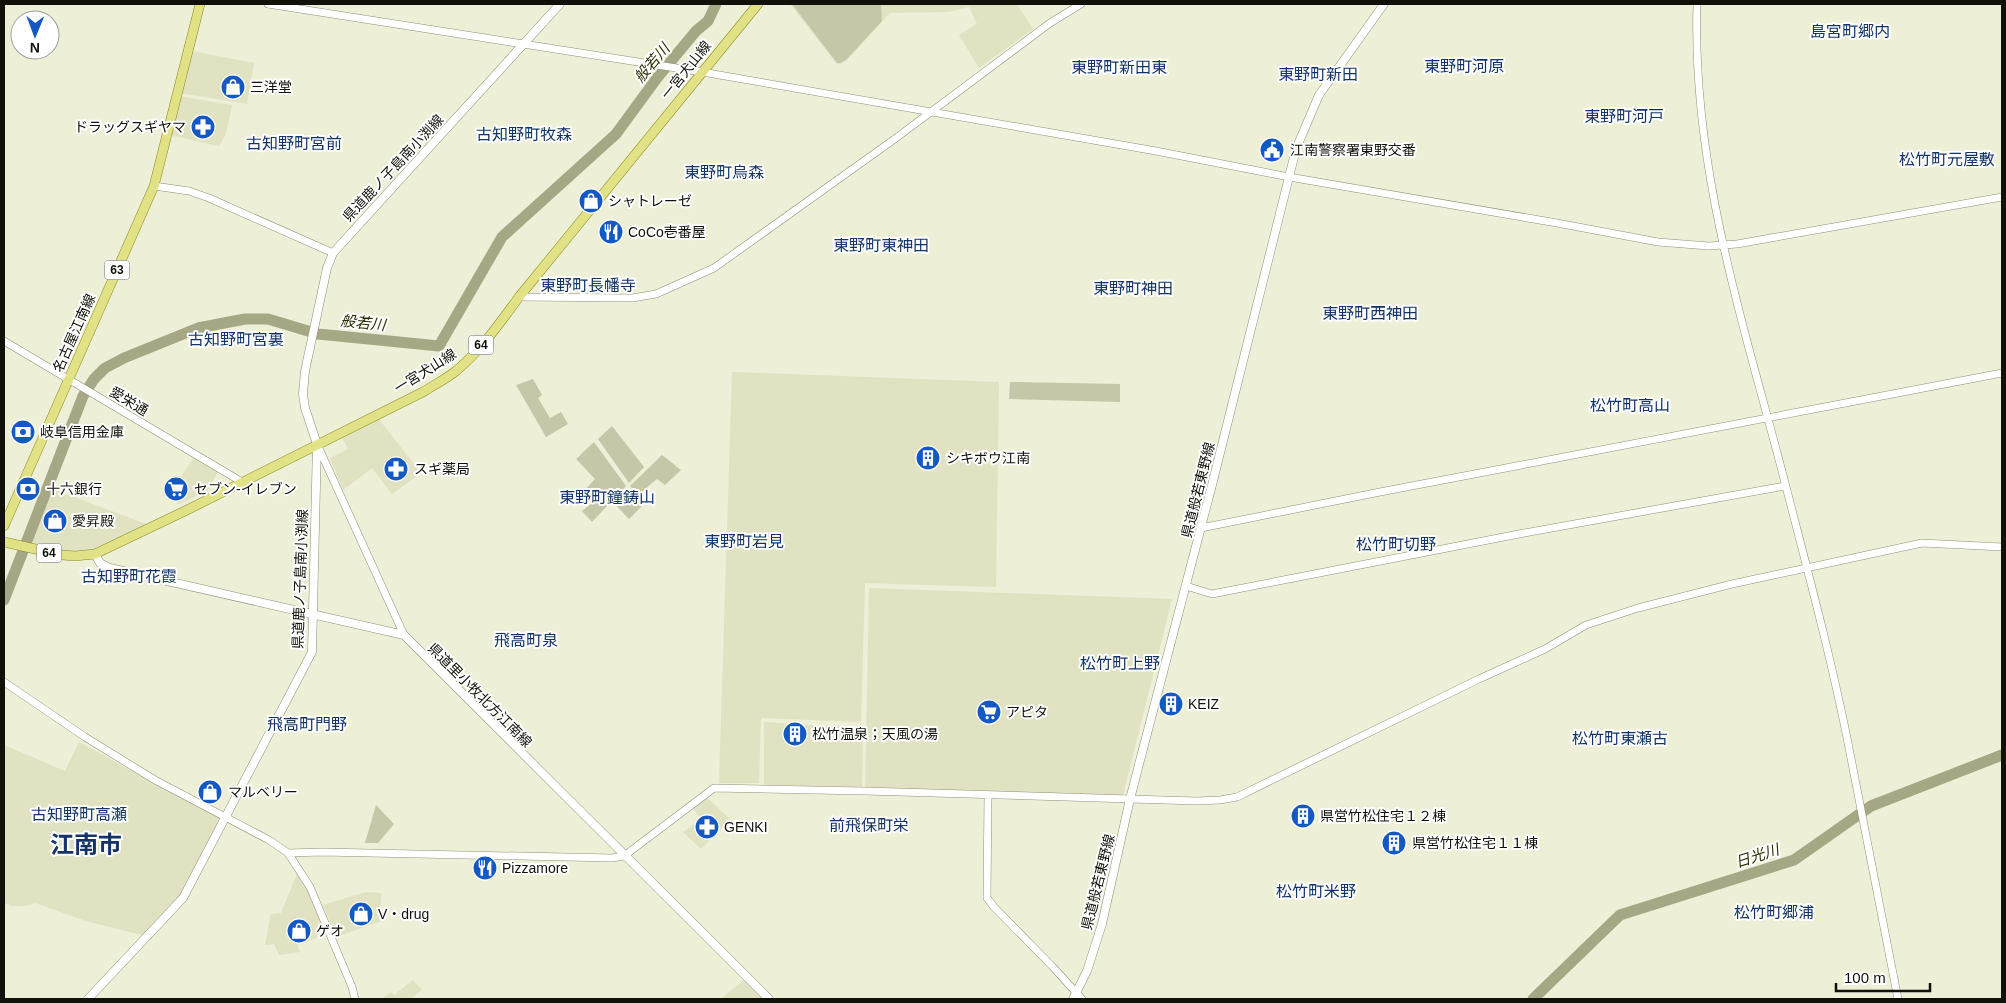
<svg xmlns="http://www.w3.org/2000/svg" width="2006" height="1003" viewBox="0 0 2006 1003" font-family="Arial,'Noto Sans JP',sans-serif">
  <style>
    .built { fill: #e0e2c2 }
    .green { fill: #c5c7a8 }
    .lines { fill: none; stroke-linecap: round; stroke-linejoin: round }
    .river { stroke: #a6a785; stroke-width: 11 }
    .tertiary-casing { stroke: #8f9079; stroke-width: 8 }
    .secondary-casing { stroke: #8f9079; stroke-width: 9 }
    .primary-casing { stroke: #8b8b26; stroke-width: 10 }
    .tertiary { stroke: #fff; stroke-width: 7 }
    .secondary { stroke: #fff; stroke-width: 8 }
    .primary { stroke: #e1e186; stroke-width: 9 }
    .labels { text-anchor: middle; stroke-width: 4; stroke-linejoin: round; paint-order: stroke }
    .shield { fill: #fff; stroke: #585853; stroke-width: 1 }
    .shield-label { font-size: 12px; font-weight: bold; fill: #111109 }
    .street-label { font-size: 14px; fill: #111109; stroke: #fff }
    .poi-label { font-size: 14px; fill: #111109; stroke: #fff; text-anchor: start }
    .water-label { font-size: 15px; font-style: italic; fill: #2d2d01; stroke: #fff }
    .quarter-label { font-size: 16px; fill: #143469; stroke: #fff }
    .town-label { font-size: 24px; font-weight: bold; fill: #143469; stroke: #fff }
  </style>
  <rect width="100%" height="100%" fill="#edefd6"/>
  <path class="built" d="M790,4H1017L1033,29L979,68L959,35L977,24L969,7L948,12L890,13L846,61L840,64H837Z
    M191,51L254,63L247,104L180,93Z
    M178,96L232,105L226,134L219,146L169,135Z
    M732,372L999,382L996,587L865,583L861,722L761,718L759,783H719Z
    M378,418L421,473L392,494L372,468L343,490L330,458L348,449L341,436Z
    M194,457L218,471L208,491L179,504L163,495L175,476L180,478Z
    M50,488L149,525L86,554L26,546Z
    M869,588L1172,599L1122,799L865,791Z
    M764,722L863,728L862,787L764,785Z
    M79,742L222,820L181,897L146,936L86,921L35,903L26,906H12L4,903V745L65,771Z
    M705,796L730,819L701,849L683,832L701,819L692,807Z
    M299,869L306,882L325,935L297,945L300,952L279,955L274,944L265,945L271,914L281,913Z
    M366,892L381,893V921L336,937L323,905Z
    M746,978L765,999H721Z
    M413,980L422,990L411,999H381L391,992L394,995Z"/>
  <path class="green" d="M792,4H881L882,21L846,60L840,63H837Z
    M533,379L542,395L538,398L550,418L561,412L568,424L546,437L516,385Z
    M1010,382L1120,384V402L1009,399Z
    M612,426L644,467L629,483L598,439Z
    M594,442L626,486L592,522L582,511L592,503L583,492L595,479L576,459Z
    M662,455L681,470L665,485L657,479L638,495L630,486Z
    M628,488L642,506L629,519L614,503Z
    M376,805L394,824L378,843H365Z"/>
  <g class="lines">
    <path class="river" d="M4,600L83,396L94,379L105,368L124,358L198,328L245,319H268L318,334L439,346L502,237L616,134L657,78L696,31L708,21L716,4
      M1533,999L1620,915L1794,860L1871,806L2002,755"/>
    <defs>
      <path id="tertiary" d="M268,4L702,72L1156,151L1289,177L1557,223L1658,242L1709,246L1737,244L2002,197
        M1697,4C1692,168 1742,318 1783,475C1806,565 1831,656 1849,748C1866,832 1881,916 1898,999
        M154,186L189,191L209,198L333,253
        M519,297L632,298L656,294L714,268L896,138L1050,23L1081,4
        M4,341L242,482
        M317,444L404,635
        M1201,528L1380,492L2002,373
        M1186,586L1212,594L1524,533L1785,486
        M4,682L85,737L155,780L269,840L288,853L310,887L352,987L355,999
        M988,796L987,898L994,907L1052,966L1082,999
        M288,853L323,852L612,858L624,856L714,788L865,791L1197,801L1220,800L1237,797L1479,679L1545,649L1586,625L1638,608L1732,584L1922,543L2002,547"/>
      <path id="secondary" d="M95,554L100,563L110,568L404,635L769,999
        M88,999L183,898L312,652L317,444L305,408L303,394L305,371L327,268L333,253L560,4
        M1073,999L1087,971L1102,924L1130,799L1213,481L1296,149L1319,95L1384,4"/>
      <path id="primary" d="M4,526L154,186L200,4
        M4,542L62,555L75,556L95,554L187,510L423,392C434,385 446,379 456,371C481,350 500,323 519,297L758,4"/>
    </defs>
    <use href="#tertiary" class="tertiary-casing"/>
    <use href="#secondary" class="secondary-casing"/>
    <use href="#primary" class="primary-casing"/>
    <use href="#tertiary" class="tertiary"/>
    <use href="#secondary" class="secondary"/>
    <use href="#primary" class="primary"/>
  </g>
  <defs>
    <symbol id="shop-disc" viewBox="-11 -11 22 22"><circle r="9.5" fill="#1358c3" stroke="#fff"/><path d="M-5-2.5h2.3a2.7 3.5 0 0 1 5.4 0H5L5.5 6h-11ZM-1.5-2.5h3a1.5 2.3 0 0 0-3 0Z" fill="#fff"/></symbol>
    <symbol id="pharmacy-disc" viewBox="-11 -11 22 22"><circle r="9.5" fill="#1358c3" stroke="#fff"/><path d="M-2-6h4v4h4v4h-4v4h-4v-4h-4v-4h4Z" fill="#fff"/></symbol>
    <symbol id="civic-disc" viewBox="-11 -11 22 22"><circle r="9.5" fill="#1358c3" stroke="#fff"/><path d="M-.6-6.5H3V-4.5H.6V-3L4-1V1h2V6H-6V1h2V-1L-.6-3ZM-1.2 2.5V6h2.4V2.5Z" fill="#fff"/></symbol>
    <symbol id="restaurant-disc" viewBox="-11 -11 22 22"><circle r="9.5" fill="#1358c3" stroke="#fff"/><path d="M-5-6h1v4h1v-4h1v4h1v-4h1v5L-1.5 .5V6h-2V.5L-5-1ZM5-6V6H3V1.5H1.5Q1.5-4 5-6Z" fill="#fff"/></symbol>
    <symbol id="bank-disc" viewBox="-11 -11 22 22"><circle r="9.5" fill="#1358c3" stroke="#fff"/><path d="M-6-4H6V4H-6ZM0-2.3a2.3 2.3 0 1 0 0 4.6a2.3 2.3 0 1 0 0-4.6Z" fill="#fff"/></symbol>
    <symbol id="building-disc" viewBox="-11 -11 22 22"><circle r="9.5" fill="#1358c3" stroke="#fff"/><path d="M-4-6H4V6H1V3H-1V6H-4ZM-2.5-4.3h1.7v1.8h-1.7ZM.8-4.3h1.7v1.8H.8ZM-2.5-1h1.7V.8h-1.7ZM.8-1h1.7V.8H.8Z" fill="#fff"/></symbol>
    <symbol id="supermarket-disc" viewBox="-11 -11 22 22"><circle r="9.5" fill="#1358c3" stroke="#fff"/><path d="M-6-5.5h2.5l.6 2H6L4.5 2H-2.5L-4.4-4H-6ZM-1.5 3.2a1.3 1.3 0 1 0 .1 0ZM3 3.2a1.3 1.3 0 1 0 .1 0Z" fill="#fff"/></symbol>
  </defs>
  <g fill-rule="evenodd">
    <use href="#shop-disc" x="219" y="73" width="28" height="28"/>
    <use href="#pharmacy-disc" x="189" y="113" width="28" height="28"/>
    <use href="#civic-disc" x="1258" y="136" width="28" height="28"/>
    <use href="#shop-disc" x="577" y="187" width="28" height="28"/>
    <use href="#restaurant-disc" x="597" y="218" width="28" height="28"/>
    <use href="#bank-disc" x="9" y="418" width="28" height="28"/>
    <use href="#building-disc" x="914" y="444" width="28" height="28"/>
    <use href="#pharmacy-disc" x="382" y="455" width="28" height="28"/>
    <use href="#bank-disc" x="14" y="475" width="28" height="28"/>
    <use href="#supermarket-disc" x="162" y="475" width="28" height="28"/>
    <use href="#shop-disc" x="41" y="507" width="28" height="28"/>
    <use href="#building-disc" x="1157" y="690" width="28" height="28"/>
    <use href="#supermarket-disc" x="975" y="698" width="28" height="28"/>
    <use href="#building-disc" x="781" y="720" width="28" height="28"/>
    <use href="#shop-disc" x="196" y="778" width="28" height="28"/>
    <use href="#building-disc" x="1289" y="802" width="28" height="28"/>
    <use href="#pharmacy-disc" x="693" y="813" width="28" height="28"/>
    <use href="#building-disc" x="1380" y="829" width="28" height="28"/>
    <use href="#restaurant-disc" x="471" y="854" width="28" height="28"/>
    <use href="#shop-disc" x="347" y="900" width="28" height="28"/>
    <use href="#shop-disc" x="285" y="917" width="28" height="28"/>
  </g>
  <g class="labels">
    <g class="shield">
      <rect x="104.5" y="260.5" width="25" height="19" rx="4"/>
      <rect x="468.5" y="335.5" width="25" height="19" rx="4"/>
      <rect x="36.5" y="543.5" width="25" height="19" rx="4"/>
    </g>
    <g class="shield-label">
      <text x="117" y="274">63</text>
      <text x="481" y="349">64</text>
      <text x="49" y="557">64</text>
    </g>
    <g class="street-label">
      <text transform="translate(686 70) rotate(-51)" y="5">一宮犬山線</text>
      <text transform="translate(393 168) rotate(-47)" y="5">県道鹿ノ子島南小渕線</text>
      <text transform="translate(74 333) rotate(-66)" y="5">名古屋江南線</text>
      <text transform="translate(425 371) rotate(-32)" y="5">一宮犬山線</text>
      <text transform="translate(129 401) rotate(31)" y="5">愛栄通</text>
      <text transform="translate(1198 490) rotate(-76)" y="5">県道般若東野線</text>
      <text transform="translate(300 579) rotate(-88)" y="5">県道鹿ノ子島南小渕線</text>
      <text transform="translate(480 695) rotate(45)" y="5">県道里小牧北方江南線</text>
      <text transform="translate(1098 882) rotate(-76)" y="5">県道般若東野線</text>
    </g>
    <g class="poi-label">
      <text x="250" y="92">三洋堂</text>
      <text x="186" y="132" text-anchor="end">ドラッグスギヤマ</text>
      <text x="1290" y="155">江南警察署東野交番</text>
      <text x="608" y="206">シャトレーゼ</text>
      <text x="628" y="237">CoCo壱番屋</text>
      <text x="40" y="437">岐阜信用金庫</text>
      <text x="946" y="463">シキボウ江南</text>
      <text x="414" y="474">スギ薬局</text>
      <text x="46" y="494">十六銀行</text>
      <text x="194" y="494">セブン-イレブン</text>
      <text x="72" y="526">愛昇殿</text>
      <text x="1188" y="709">KEIZ</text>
      <text x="1006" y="717">アピタ</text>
      <text x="812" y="739">松竹温泉；天風の湯</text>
      <text x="228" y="797">マルベリー</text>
      <text x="1320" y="821">県営竹松住宅１２棟</text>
      <text x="724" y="832">GENKI</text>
      <text x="1412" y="848">県営竹松住宅１１棟</text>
      <text x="502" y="873">Pizzamore</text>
      <text x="378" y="919">V・drug</text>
      <text x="316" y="936">ゲオ</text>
    </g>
    <g class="water-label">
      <text transform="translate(652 63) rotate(-50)" y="5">般若川</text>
      <text transform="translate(363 323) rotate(6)" y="5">般若川</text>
      <text transform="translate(1757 856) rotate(-18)" y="5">日光川</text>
    </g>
    <g class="quarter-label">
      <text x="1850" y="37">島宮町郷内</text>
      <text x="1464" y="72">東野町河原</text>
      <text x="1119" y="73">東野町新田東</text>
      <text x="1318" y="80">東野町新田</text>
      <text x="1624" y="122">東野町河戸</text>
      <text x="524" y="140">古知野町牧森</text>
      <text x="294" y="149">古知野町宮前</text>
      <text x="1947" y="165">松竹町元屋敷</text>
      <text x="724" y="178">東野町烏森</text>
      <text x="881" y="251">東野町東神田</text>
      <text x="588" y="291">東野町長幡寺</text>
      <text x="1133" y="294">東野町神田</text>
      <text x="1370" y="319">東野町西神田</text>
      <text x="236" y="345">古知野町宮裏</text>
      <text x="1630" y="411">松竹町高山</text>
      <text x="607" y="503">東野町鐘鋳山</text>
      <text x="744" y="547">東野町岩見</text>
      <text x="1396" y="550">松竹町切野</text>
      <text x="129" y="582">古知野町花霞</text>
      <text x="526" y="646">飛高町泉</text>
      <text x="1120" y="669">松竹町上野</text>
      <text x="307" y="730">飛高町門野</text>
      <text x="1620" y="744">松竹町東瀬古</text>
      <text x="79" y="820">古知野町高瀬</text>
      <text x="869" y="831">前飛保町栄</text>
      <text x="1316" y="897">松竹町米野</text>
      <text x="1774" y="918">松竹町郷浦</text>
    </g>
    <g class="town-label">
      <text x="86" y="853">江南市</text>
    </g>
  </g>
  <rect width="2006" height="1003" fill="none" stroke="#111109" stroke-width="10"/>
  <g transform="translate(35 35) rotate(181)"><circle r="24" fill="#ffffff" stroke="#a0a09d"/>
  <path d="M0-4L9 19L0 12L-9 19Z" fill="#1358c3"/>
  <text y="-8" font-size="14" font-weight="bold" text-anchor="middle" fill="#111109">N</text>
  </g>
  <path d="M1836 983v8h94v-8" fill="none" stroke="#111109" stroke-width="2.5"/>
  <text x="1844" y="983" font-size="15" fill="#111109" stroke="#ffffff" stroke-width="4" paint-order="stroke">100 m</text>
</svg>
